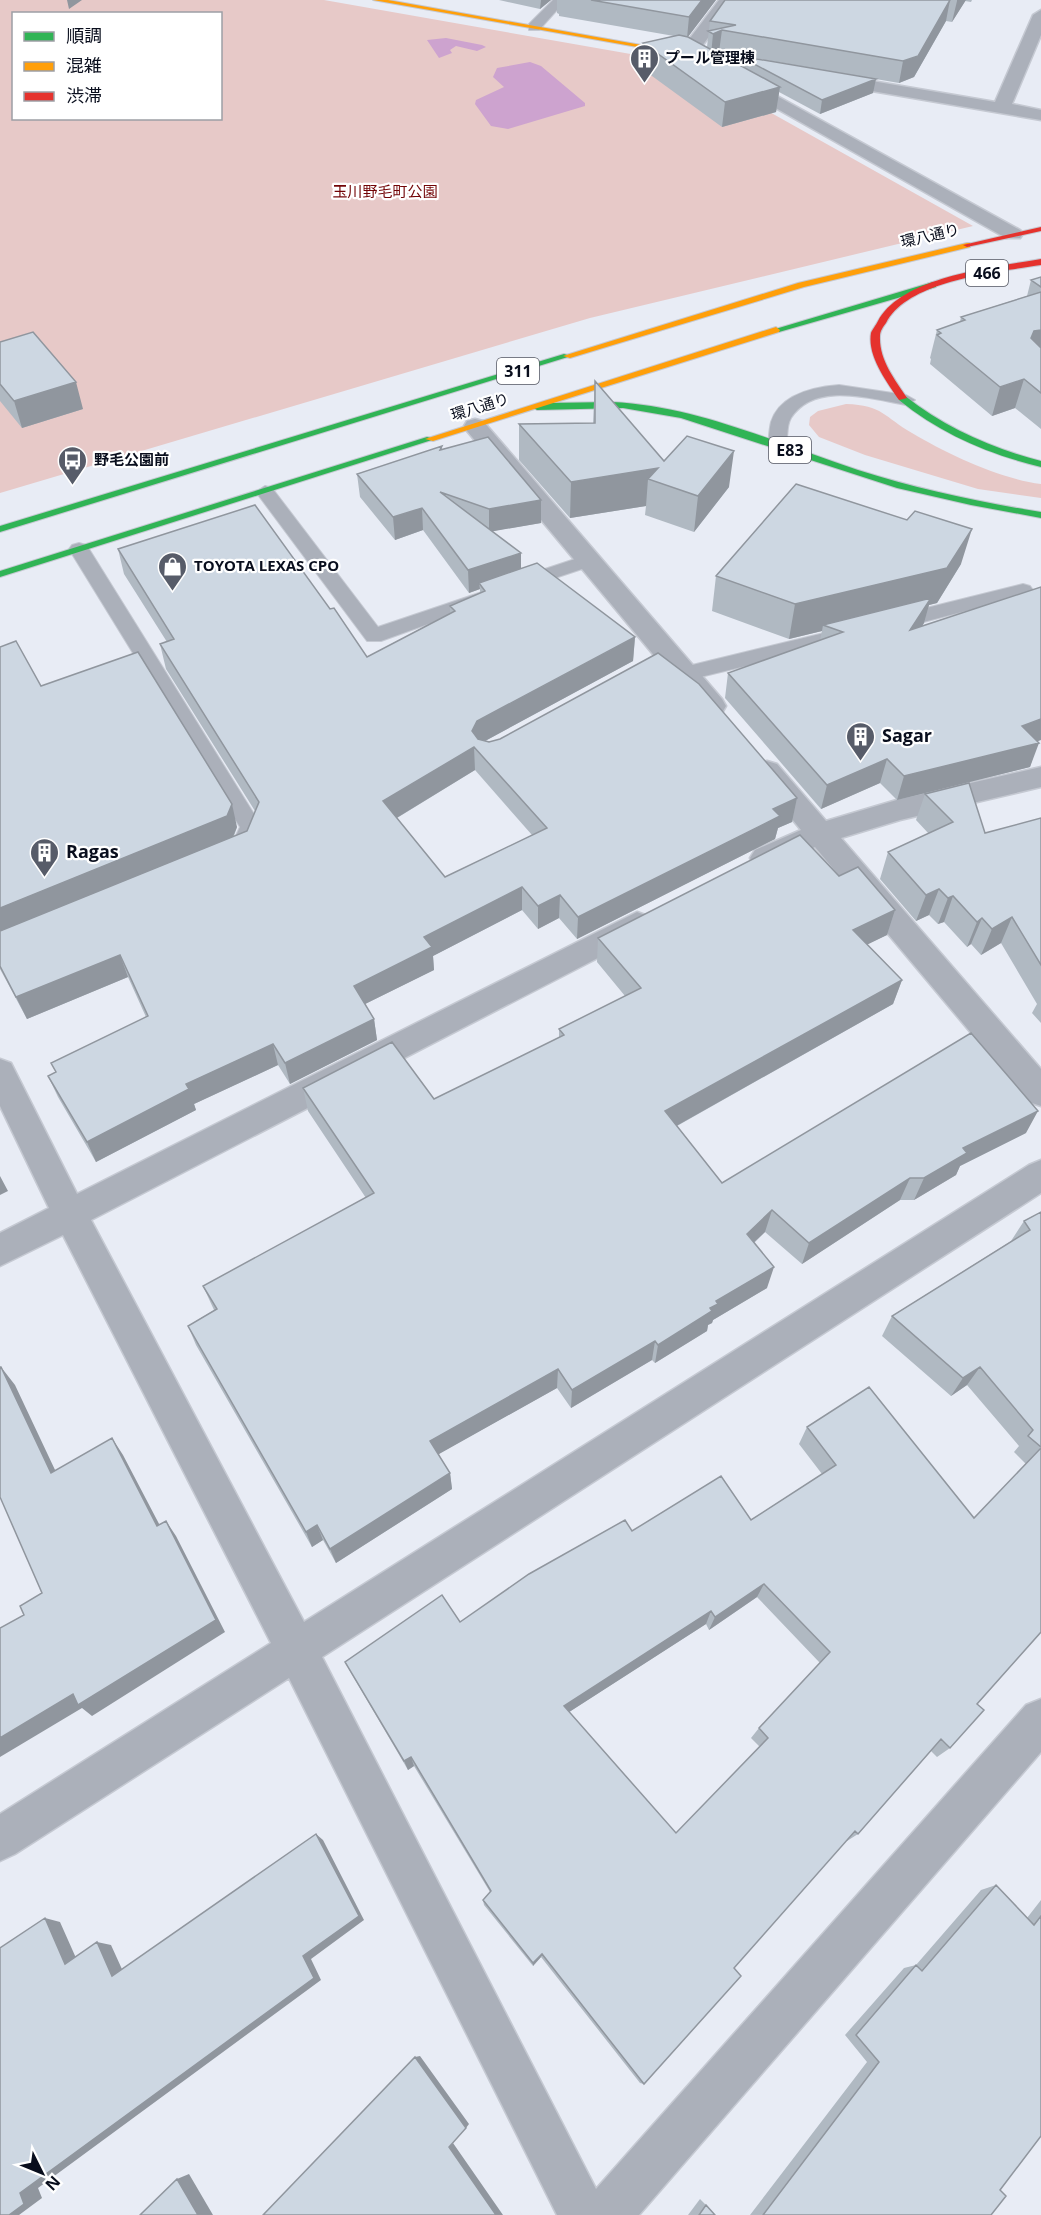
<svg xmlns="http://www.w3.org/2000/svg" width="1041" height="2215" viewBox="0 0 1041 2215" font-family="'Open Sans','Noto Sans JP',sans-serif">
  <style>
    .green { fill: #e7c9c8; fill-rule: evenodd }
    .water { fill: #cda3cf }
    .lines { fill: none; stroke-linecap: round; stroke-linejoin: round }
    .lane-casing { stroke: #c5c9d2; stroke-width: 2 }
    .street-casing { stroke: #c5c9d2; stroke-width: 3 }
    .fast-casing { stroke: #c5c9d2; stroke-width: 2 }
    .slow-casing { stroke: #c5c9d2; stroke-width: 2 }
    .jam-casing { stroke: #c5c9d2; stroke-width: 2 }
    .lane { fill: #abb0ba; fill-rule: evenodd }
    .street { fill: #abb0ba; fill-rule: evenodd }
    .fast { fill: #30b455; fill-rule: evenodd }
    .slow { fill: #ff9f0a; fill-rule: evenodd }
    .jam { fill: #e5322d; fill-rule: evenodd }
    .wall { fill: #b0b9c2; fill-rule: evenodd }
    .shaded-wall { fill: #90969e }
    .building { fill: #cdd7e2; stroke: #90969e; stroke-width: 1.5; fill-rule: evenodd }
    .labels { text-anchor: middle; stroke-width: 4.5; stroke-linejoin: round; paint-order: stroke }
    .far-poi-label { font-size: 15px; font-weight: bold; fill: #090e1d; stroke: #fff; text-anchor: start }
    .far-park-label { font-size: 15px; fill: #720406; stroke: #fff }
    .far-street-label { font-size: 15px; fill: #090e1d; stroke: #fff }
    .shield { fill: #fff; stroke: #535661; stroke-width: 1.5 }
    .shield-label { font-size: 16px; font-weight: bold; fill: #090e1d }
    .poi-label { font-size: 18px; font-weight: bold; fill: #090e1d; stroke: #fff; text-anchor: start }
  </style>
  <rect width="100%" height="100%" fill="#e8ecf5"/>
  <path class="green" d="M0,0H324L682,63L973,226L590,318L0,493ZM14,14H220V118H14Z
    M846,404C883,405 884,417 912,433C947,454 1001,479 1041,484V498L978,489L865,455L819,437L809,425L810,417L818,411Z"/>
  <path class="water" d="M446,38L482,45L486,47L477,51L456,46L450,50L452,53L439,58L427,40Z
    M530,62L541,66L585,103V106L508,129L491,126L475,104L476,100L504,87L493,77L497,68Z"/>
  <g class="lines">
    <defs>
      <path id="lane" d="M553,0H566L539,30H529V24Z
        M839,385L906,395L915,400L906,405C871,399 815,381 791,418C785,428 790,440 783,450H771L768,446C769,438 769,430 771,422C780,394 814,387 839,385Z
        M265,486L272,488L378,627L482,592L489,594L492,598L489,602L381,641H367L256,492Z
        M79,543L86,545L89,549L262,827L251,852L233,858L225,856L222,850L225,844L234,840L240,827L69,549L72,545Z
        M587,555L594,557L597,561L594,565L519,590L512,588L509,584L512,580Z
        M1023,584L1030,586L1033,590L1030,594L893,630L886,628L883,623L886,618Z
        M849,627L856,629L859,634L856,639L684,681L677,679L674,674L677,669L684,667Z"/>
      <path id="street" d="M719,0H736L702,46L699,59H687L684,46Z
        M1041,10V35L1012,104L1041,110V120L831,84L822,79L831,74L995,102L1033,15Z
        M739,75L1020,230L1023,234L1020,238H1006L733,84L730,80L733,76Z
        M475,419L483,421L722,699L726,706L722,713L712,715L702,713L467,431L464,426L467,421Z
        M767,761L777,764L826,821L900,799L1041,767V787L900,820L841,838L1041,1069V1106L1029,1102L815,847L765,869L755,866L750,858L755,850L801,830L753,771L757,764Z
        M637,912L648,916L652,924L648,932L91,1220L304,1622L1029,1165L1041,1160V1193L322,1657L596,2189L1026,1705L1041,1699V1752L639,2215H557L289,1678L15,1854L0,1861V1814L271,1643L63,1235L0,1266V1233L49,1208L0,1106V1059L11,1063L77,1194Z"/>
      <path id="fast" d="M933,282L936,283V287L779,332L772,330Z
        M564,354L571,356L0,532V526Z
        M899,396H905C946,428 991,448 1041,461V467C988,454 941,434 899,400Z
        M612,402C698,406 778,444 858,470C918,489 979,502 1041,512V518L971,505L897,488L681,418L623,408L537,410L532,407L548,403Z
        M427,437L435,439L0,577V571Z"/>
      <path id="slow" d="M373,0H388L692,54L688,56Z
        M967,243H970V247L804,287L570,358L563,356L798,283Z
        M776,327L780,330L779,332L433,441L425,439Z"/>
      <path id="jam" d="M1041,227V231L967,247L963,245Z
        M1041,259V265C997,272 908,280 886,323C883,327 880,331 880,336C879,360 894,378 907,398L899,400C887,382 867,356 871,333C872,330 876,325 878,321C902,276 995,267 1041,259Z"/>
    </defs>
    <use href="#lane" class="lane-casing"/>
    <use href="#street" class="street-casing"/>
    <use href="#fast" class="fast-casing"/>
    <use href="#slow" class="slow-casing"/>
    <use href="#jam" class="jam-casing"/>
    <use href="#lane" class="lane"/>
    <use href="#street" class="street"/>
    <use href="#fast" class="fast"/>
    <use href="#slow" class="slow"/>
    <use href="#jam" class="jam"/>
  </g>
  <path class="wall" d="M499,0H551L540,9Z
    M557,0H716L688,37L707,47L710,21L725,0H972L971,2L965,1L952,22L946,21L914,77L899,83L719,52L717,53L738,64L739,56L873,93L820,114L779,92L776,112L722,127L641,68L643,43L674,36L559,16V14L557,13Z
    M1041,277V429L1015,408L992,416L930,364L931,359L930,358L937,330L960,322L961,317L1027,296L1031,280Z
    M0,342L83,409L22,428L0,401Z
    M595,381L664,461L729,487L694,532L645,515L646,506L570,518L519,460V424L593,423Z
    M442,446V449L541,523L492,531L521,569L635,637L633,661L485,741L797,798L792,822L778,828L775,839L577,939L559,918L538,929L522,910L433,956L434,970L365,1004L374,1019L377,1040L290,1084L278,1065L194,1104L196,1110L96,1162L58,1097L48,1076L56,1072L146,1017L128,977L27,1019L0,969V647L41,686L237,827L234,836L247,831L255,811L166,669L160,644L167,642L124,574L118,549L330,609L367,657L450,613V606L480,593V589L469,593L423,530L395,540L360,497L357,474ZM475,770L532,835L445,877L397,818Z
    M961,564L937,603L929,605L924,623L922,626L1038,741L1030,767L897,800L880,783L821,809L725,698L728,673L820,640L822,631L789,639L712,611L716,576Z
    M925,794L985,833L1041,818V1023L1032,1013L1037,1004L1001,943L981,955L971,944L967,947L944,922L938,924L929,915L916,921L880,879L888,852L929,834L916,820Z
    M839,876L895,910L887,935L867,944L902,980L893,1004L677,1126L722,1183L1026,1133L960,1166L956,1175L914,1200H900L802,1264L765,1232L754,1243L767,1288L713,1320L712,1323L708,1325L707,1331L655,1363L652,1360L571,1408L557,1388L438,1454L450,1473L452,1489L336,1563L323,1540L312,1547L196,1345L188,1326L214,1310L203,1286L366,1198L308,1111L303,1088L434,1099L559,1038V1029L625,996L597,962L598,938Z
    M1041,1212V1632L977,1704L950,1748L937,1757L931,1751L858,1834L847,1841L846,1840L734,1968L644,2084L640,2083L541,1957L533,1966L484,1905L483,1900L490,1892L414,1766L408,1770L351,1673L345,1662L460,1622L632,1531L751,1520L822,1474L799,1444L807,1427L974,1518L1026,1464L1014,1452L1019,1446L967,1385L951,1396L882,1336L892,1316L1011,1241L1024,1221ZM757,1597L820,1663L759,1728L751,1738L760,1747L676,1833L569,1712L706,1624L709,1630Z
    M996,1885L1027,1918L1041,1900V2136L1000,2190L991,2215H750L867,2062L845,2035L904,1968L916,1965L981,1890Z
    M700,2199L706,2205L715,2215H688Z"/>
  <path class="shaded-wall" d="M67,0H82L69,9Z
    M541,0H551L540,9Z
    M702,0H716L687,38L689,17Z
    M950,0L946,21L914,77L899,83L903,61Z
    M957,0H966L952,22L957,1Z
    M722,30L719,52L711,55L713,34Z
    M876,79L873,93L820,114L822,100Z
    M780,87L776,112L722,127L725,102Z
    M1041,330V357L1031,338L1034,331Z
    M1024,379L1015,408L992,416L1000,387Z
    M76,382L83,409L22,428L14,401Z
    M734,451L729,487L694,532L698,496Z
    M658,468L648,479L646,506L570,518L571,482Z
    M541,500V523L489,532V509Z
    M422,508L423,530L395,540L393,517Z
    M972,529L961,564L937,603L929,605L924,623L903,655L910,630L823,625L822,631L789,639L795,604Z
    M521,553V575L479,583L480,589L469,593L468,570Z
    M635,637L633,661L474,747L475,770L385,825L383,801L472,731L477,721Z
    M1041,719V740L1020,748L1039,743L1030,767L897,800L904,776L1022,726Z
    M887,759L880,783L821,809L827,785Z
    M797,798L792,822L778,828L775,839L577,939L578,917L773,809Z
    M232,804L237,827L232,839L0,935V908Z
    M522,887V910L433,956L434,970L357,1008L354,986L424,937Z
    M939,889L929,915L916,921L926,895Z
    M560,895L559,918L538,929V906Z
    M953,896L944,922L938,924L948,898Z
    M895,910L887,935L846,955L853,930Z
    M1012,917L1001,943L981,955L992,929Z
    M982,918L971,944L967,947L977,922Z
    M120,955L128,977L27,1019L16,997Z
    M902,980L893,1004L662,1134L665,1111Z
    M374,1019L377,1040L290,1084L285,1063Z
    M273,1044L278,1065L194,1104L196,1110L96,1162L87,1142L186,1084Z
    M1038,1111L1026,1133L960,1166L956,1175L914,1200L924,1178L963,1148Z
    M0,1176L8,1191L0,1195Z
    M910,1178L900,1200L802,1264L809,1243Z
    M772,1210L765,1232L741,1254L747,1234Z
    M774,1267L767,1288L713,1320L712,1323L708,1325L707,1331L655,1363L658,1345L710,1308L716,1301Z
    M655,1341L652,1360L571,1408L572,1390Z
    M1,1367L15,1385L64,1489L51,1473Z
    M980,1367L967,1385L951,1396L963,1378Z
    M558,1369L557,1388L432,1458L430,1441Z
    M112,1438L123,1455L168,1541L157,1526Z
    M450,1473L452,1489L336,1563L330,1549Z
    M166,1521L176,1536L225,1632L92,1716L82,1708L0,1757V1738Z
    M317,1525L323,1540L312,1547L306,1532Z
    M764,1584L757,1597L709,1630L715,1617Z
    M711,1611L706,1624L563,1716L564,1706Z
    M411,1757L414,1766L408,1770L404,1761Z
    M316,1834L323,1840L364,1920L311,1959L321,1980L38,2188L42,2198L19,2215H9L20,2193L303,1956Z
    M45,1918L60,1922L80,1967L65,1964Z
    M97,1942L111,1945L126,1978L112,1976Z
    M542,1954L541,1957L533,1966V1963Z
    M420,2056L469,2124L466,2128L415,2057Z
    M453,2143L503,2215H496L449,2147Z
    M189,2174L213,2215H198L177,2179Z"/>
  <path class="building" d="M591,0H702L689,17Z
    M725,0H950L918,56L903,61L722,30L713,34L708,31L736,25L710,21Z
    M679,35L688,37L780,87L725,102L643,43Z
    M739,56L876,79L822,100Z
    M1041,277V287L1031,280Z
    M1041,292V330L1034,331L1031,338L1041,348V393L1024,379L1000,387L937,335L941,333L937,330L965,320L961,317Z
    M33,332L76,382L14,401L0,384V342Z
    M595,381L664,461L687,436L734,451L698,496L648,479L658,468L571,482L519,424L595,423Z
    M488,437L541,500L489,509L440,492L521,553L468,570L422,508L393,517L357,474L442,446L440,450Z
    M796,484L907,520L915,511L972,529L947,568L795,604L716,576Z
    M255,505L330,609L334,608L367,657L455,611L450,606L485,591L479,583L537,563L635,637L477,721L472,731L478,739L489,742L500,739L658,653L699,684L797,798L773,809L780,816L578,917L560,895L538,906L522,887L424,937L432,947L354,986L374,1019L285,1063L273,1044L186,1084L189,1089L87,1142L48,1076L56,1072L51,1063L148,1016L120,955L16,997L0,966V931L247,831L259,802L160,644L174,639L118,549ZM474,747L547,828L445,877L383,801Z
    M1041,587V719L1022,726L1039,743L904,776L887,759L827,785L728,673L843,632L823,625L931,598L910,630Z
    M16,641L41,686L138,652L232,804L227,816L0,908V647Z
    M969,783L985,833L1041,818V965L1012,917L992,929L982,918L977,922L953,896L948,898L939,889L926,895L888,852L953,822L925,794Z
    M800,835L839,876L858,867L895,910L853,930L902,980L665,1111L722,1183L971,1033L1038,1111L963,1148L967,1153L924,1178H910L809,1243L772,1210L747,1234L774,1267L716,1301L718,1304L710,1308L712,1311L658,1345L655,1341L572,1390L558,1369L430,1441L450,1473L330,1549L317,1525L306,1532L188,1326L217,1309L203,1286L374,1193L303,1088L392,1042L434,1099L564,1035L559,1029L641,988L598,938Z
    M1041,1212V1447L1028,1436L1033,1430L980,1367L963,1378L892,1316L1030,1230L1024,1221Z
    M0,1367H1L51,1473L112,1438L157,1526L166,1521L216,1620L78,1705L73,1694L0,1738V1628L24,1615L20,1606L42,1593L0,1497Z
    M869,1387L974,1518L1041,1448V1632L977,1704L984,1710L950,1748L941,1739L858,1834L855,1831L734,1968L741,1976L644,2084L542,1954L533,1963L483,1900L491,1891L411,1757L404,1761L345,1662L442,1595L460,1622L529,1574L625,1520L632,1531L721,1476L751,1520L836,1465L807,1427ZM764,1584L830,1652L759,1728L768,1738L676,1833L564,1706L711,1611L715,1617Z
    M316,1834L359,1916L303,1956L314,1978L20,2193L24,2204L9,2215H0V1948L45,1918L65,1964L97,1942L112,1976Z
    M996,1885L1034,1925L1041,1916V2136L1000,2190L1006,2196L991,2215H763L879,2062L856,2035L916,1965L922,1971Z
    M415,2057L466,2128L449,2147L496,2215H263Z
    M177,2179L198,2215H140Z
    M706,2205L715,2215H699Z"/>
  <defs>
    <symbol id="building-pin" viewBox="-11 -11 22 30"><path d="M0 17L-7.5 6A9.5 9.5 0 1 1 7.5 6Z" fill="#575c69" stroke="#fff"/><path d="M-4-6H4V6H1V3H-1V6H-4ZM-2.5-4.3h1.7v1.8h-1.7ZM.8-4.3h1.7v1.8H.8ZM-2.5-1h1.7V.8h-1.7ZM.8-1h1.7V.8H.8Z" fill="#fff"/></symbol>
    <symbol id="bus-pin" viewBox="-11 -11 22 30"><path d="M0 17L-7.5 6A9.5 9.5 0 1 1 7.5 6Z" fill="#575c69" stroke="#fff"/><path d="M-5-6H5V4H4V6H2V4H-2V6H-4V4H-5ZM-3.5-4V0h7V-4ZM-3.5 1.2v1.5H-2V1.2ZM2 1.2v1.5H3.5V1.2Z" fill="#fff"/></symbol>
    <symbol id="shop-pin" viewBox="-11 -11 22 30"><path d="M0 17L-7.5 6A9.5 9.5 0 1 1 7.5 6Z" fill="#575c69" stroke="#fff"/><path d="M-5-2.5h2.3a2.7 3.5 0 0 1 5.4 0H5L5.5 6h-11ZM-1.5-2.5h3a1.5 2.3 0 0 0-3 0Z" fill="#fff"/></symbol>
  </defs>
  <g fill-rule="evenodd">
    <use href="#building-pin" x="628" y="42" width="33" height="45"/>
    <use href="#bus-pin" x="56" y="444" width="33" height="45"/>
    <use href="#shop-pin" x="156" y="550" width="33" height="45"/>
    <use href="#building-pin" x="844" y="720" width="33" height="45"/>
    <use href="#building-pin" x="28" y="836" width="33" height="45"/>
  </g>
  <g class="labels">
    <g class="far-poi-label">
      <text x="665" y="63">プール管理棟</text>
      <text x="94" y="465">野毛公園前</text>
      <text x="194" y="571">TOYOTA LEXAS CPO</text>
    </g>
    <g class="far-park-label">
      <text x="385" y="197">玉川野毛町公園</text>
    </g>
    <g class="far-street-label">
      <text transform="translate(930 236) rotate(-13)" y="5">環八通り</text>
      <text transform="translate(480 407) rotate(-17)" y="5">環八通り</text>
    </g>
    <g class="shield">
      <rect x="966" y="260" width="42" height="26" rx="4.5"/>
      <rect x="497" y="358" width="42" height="26" rx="4.5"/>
      <rect x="769" y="437" width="42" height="26" rx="4.5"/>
    </g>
    <g class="shield-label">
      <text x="987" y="279">466</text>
      <text x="518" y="377">311</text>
      <text x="790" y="456">E83</text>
    </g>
    <g class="poi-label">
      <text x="882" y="742">Sagar</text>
      <text x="66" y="858">Ragas</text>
    </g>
  </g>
  <rect x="12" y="12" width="210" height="108" fill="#ffffff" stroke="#9d9fa5" stroke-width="1.5"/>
  <rect x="24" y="32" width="30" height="9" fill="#30b455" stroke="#9d9fa5" stroke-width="1.5"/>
  <text x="66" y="42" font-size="18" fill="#090e1d">順調</text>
  <rect x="24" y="62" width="30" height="9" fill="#ff9f0a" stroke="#9d9fa5" stroke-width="1.5"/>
  <text x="66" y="72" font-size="18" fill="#090e1d">混雑</text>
  <rect x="24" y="92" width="30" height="9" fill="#e5322d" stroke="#9d9fa5" stroke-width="1.5"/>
  <text x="66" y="102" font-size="18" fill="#090e1d">渋滞</text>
  <g transform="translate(42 2173) rotate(133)" stroke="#ffffff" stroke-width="4.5" paint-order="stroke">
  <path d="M0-4.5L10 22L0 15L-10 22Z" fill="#090e1d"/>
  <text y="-9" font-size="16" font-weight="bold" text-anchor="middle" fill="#090e1d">N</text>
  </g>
</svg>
